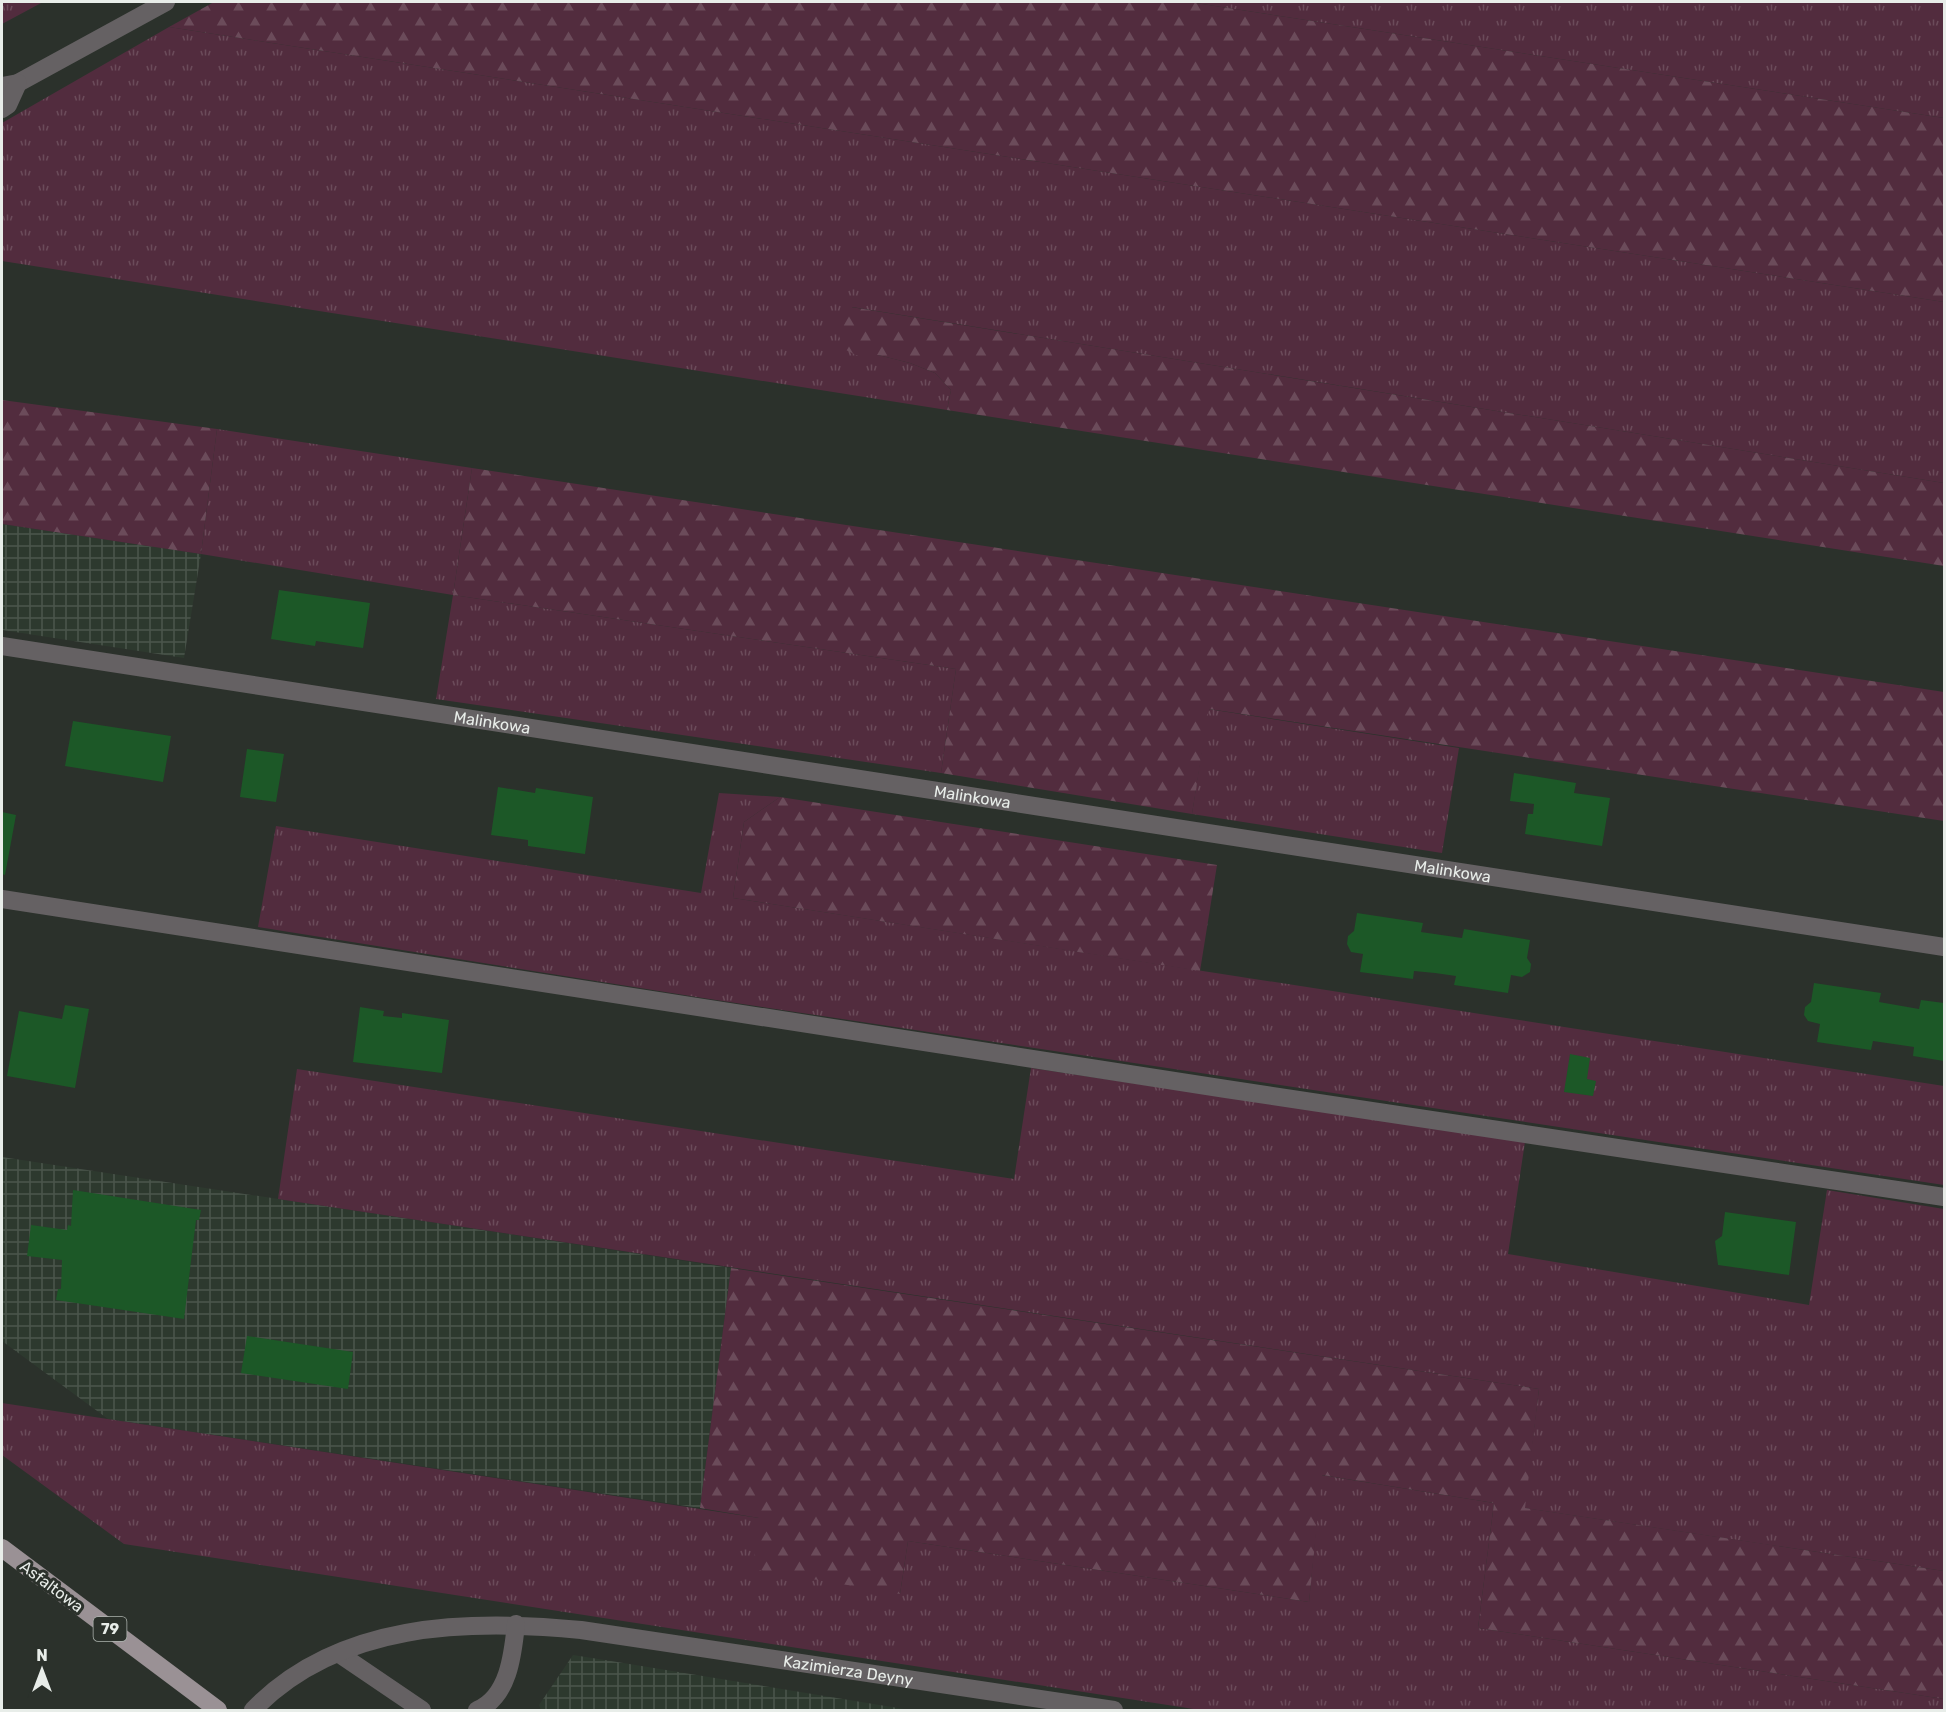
<svg xmlns="http://www.w3.org/2000/svg" width="1946" height="1712" viewBox="0 0 1946 1712" font-family="Rubik,sans-serif">
  <style>
    .industrial { fill: url(#industrial-grid) }
    .grass { fill: url(#grass-tufts) }
    .forest { fill: url(#forest-firs) }
    .building { fill: #1c5827 }
    .lines { fill: none; stroke-linecap: round; stroke-linejoin: round }
    .minor { stroke: #656163; stroke-width: 18 }
    .major { stroke: #9a9195; stroke-width: 18 }
    .labels { text-anchor: middle; stroke-width: 6; stroke-linejoin: round; paint-order: stroke }
    .shield { fill: #2b312b; stroke: #afb5b0; stroke-width: 1.5 }
    .shield-label { font-size: 15px; font-weight: bold; fill: #e8ede9 }
    .street-label { font-size: 16px; fill: #e8ede9; stroke: #2b312b }
  </style>
  <defs>
    <pattern id="industrial-grid" width="8" height="8" patternUnits="userSpaceOnUse" patternTransform="scale(1.5)"><rect width="8" height="8" fill="#2d392e"/><path d="M0 4h8M4 0v8" fill="none" stroke="#4b564c"/></pattern>
    <pattern id="grass-tufts" width="24" height="20" patternUnits="userSpaceOnUse" patternTransform="scale(1.5)"><rect width="24" height="20" fill="#522c3e"/><path d="M3 7l-1-3M5 7V3M7 7l1-3M15 17l-1-3M17 17v-4M19 17l1-3" fill="none" stroke="#6b4b5a"/></pattern>
    <pattern id="forest-firs" width="22" height="20" patternUnits="userSpaceOnUse" patternTransform="scale(1.5)"><rect width="22" height="20" fill="#522c3e"/><path d="M5 1l3.5 6h-7zM16 11l3.5 6h-7z" fill="#6b4b5a"/></pattern>
  </defs>
  <rect width="100%" height="100%" fill="#2b312b"/>
  <path class="industrial" d="M2,524L201,554L184,658L2,630Z
    M2,1157L731,1268L700,1508L108,1419L2,1341Z
    M573,1655L611,1661L910,1710H541L539,1705Z"/>
  <path class="grass" d="M2,2H43L2,24Z
    M1189,2H1944V118Z
    M169,27L1944,302V483L852,307L856,354L878,355L910,363L935,373L951,390L947,410L2,261V123Z
    M217,429L472,468L453,595L956,669L941,773L436,699L453,595L201,554Z
    M1208,709L1459,748L1442,853L1192,814Z
    M719,793L780,797L744,822L733,898L1944,1086V1185L703,998L258,927L276,826L701,893Z
    M1031,1068L1525,1142L1508,1254L1809,1305L1827,1190L1944,1209V1571L1524,1508L1539,1389L278,1199L297,1069L1014,1179Z
    M2,1403L759,1518L900,1594L908,1541L1309,1602L1321,1475L1494,1503L1478,1628L1944,1699V1710H1200L124,1544L2,1455Z"/>
  <path class="forest" d="M214,2H1189L1944,118V302L169,27Z
    M851,307L1944,483V566L947,410L951,390L935,373L910,363L878,355H856L844,349L839,336Z
    M2,400L217,429L201,554L2,524Z
    M472,468L1944,692V821L1209,709L1192,814L941,773L956,669L453,595Z
    M780,797L1217,865L1200,971L733,898L744,822Z
    M731,1268L1539,1389L1525,1508L1944,1571V1699L1478,1628L1494,1503L1322,1475L1309,1602L908,1541L900,1594L753,1569L759,1518L700,1508Z"/>
  <path class="building" d="M279,590L370,603L363,648L316,641L315,646L271,639Z
    M73,721L171,736L163,782L65,766Z
    M247,749L284,754L276,802L240,797Z
    M1514,773L1576,783L1574,793L1610,798L1602,846L1525,834L1528,814H1533L1534,804L1510,801Z
    M498,787L535,793L536,788L593,797L585,854L528,846V840L491,835Z
    M2,812L16,815L5,875L2,874Z
    M1357,913L1423,923L1421,932L1462,938L1464,929L1530,940L1527,958L1531,964L1530,972L1522,977L1511,975L1508,993L1454,985L1456,976L1435,973L1414,971L1413,979L1360,972L1363,954L1351,952L1347,944L1348,936L1354,931Z
    M1814,983L1881,993L1879,1002L1919,1009L1921,1000L1944,1003V1061L1913,1056L1914,1047L1873,1041L1871,1050L1817,1042L1820,1024L1808,1021L1804,1015L1805,1007L1811,1002Z
    M65,1005L89,1009L75,1088L7,1076L19,1011L62,1019Z
    M360,1007L384,1011L383,1016L402,1018V1013L449,1020L442,1073L353,1062Z
    M1570,1054L1590,1058L1587,1079L1596,1081L1593,1096L1564,1092Z
    M73,1190L201,1210L199,1220H196L184,1319L56,1300L58,1289H61L62,1260L27,1256L31,1225L67,1230L68,1225L71,1226Z
    M1725,1212L1796,1222L1789,1275L1718,1265L1715,1241L1722,1236Z
    M247,1336L353,1352L348,1389L241,1373Z"/>
  <g class="lines">
    <g class="minor">
      <path d="M2,86L18,83L166,2"/>
      <path d="M2,109L8,105L18,83"/>
      <path id="s1" d="M2,646L1944,947"/>
      <path d="M2,899L1226,1089L1944,1197"/>
      <path d="M338,1653L422,1710"/>
      <path id="s2" d="M253,1710C338,1622 467,1619 581,1630L1114,1710"/>
      <path d="M477,1710C509,1697 513,1653 516,1624"/>
    </g>
    <path class="major" d="M2,1548L218,1710"/>
  </g>
  <g class="labels">
    <rect class="shield" x="93.5" y="1617" width="33" height="24" rx="4.5"/>
    <g class="shield-label">
      <text x="110" y="1634">79</text>
    </g>
    <g class="street-label">
      <text dy="6" stroke="none"><textPath href="#s1" startOffset="496">Malinkowa</textPath></text>
      <text dy="6" stroke="none"><textPath href="#s1" startOffset="982">Malinkowa</textPath></text>
      <text dy="6" stroke="none"><textPath href="#s1" startOffset="1468">Malinkowa</textPath></text>
      <text transform="translate(52 1586) rotate(37)" y="6">Asfaltowa</text>
      <text dy="6" stroke="none"><textPath href="#s2" startOffset="620">Kazimierza Deyny</textPath></text>
    </g>
  </g>
  <rect width="1946" height="1712" fill="none" stroke="#e8ede9" stroke-width="6"/>
  <g transform="translate(42 1670)" stroke="#2b312b" stroke-width="4.5" paint-order="stroke">
  <path d="M0-4.5L10 22L0 15L-10 22Z" fill="#e8ede9"/>
  <text y="-9" font-size="16" font-weight="bold" text-anchor="middle" fill="#e8ede9">N</text>
  </g>
</svg>
